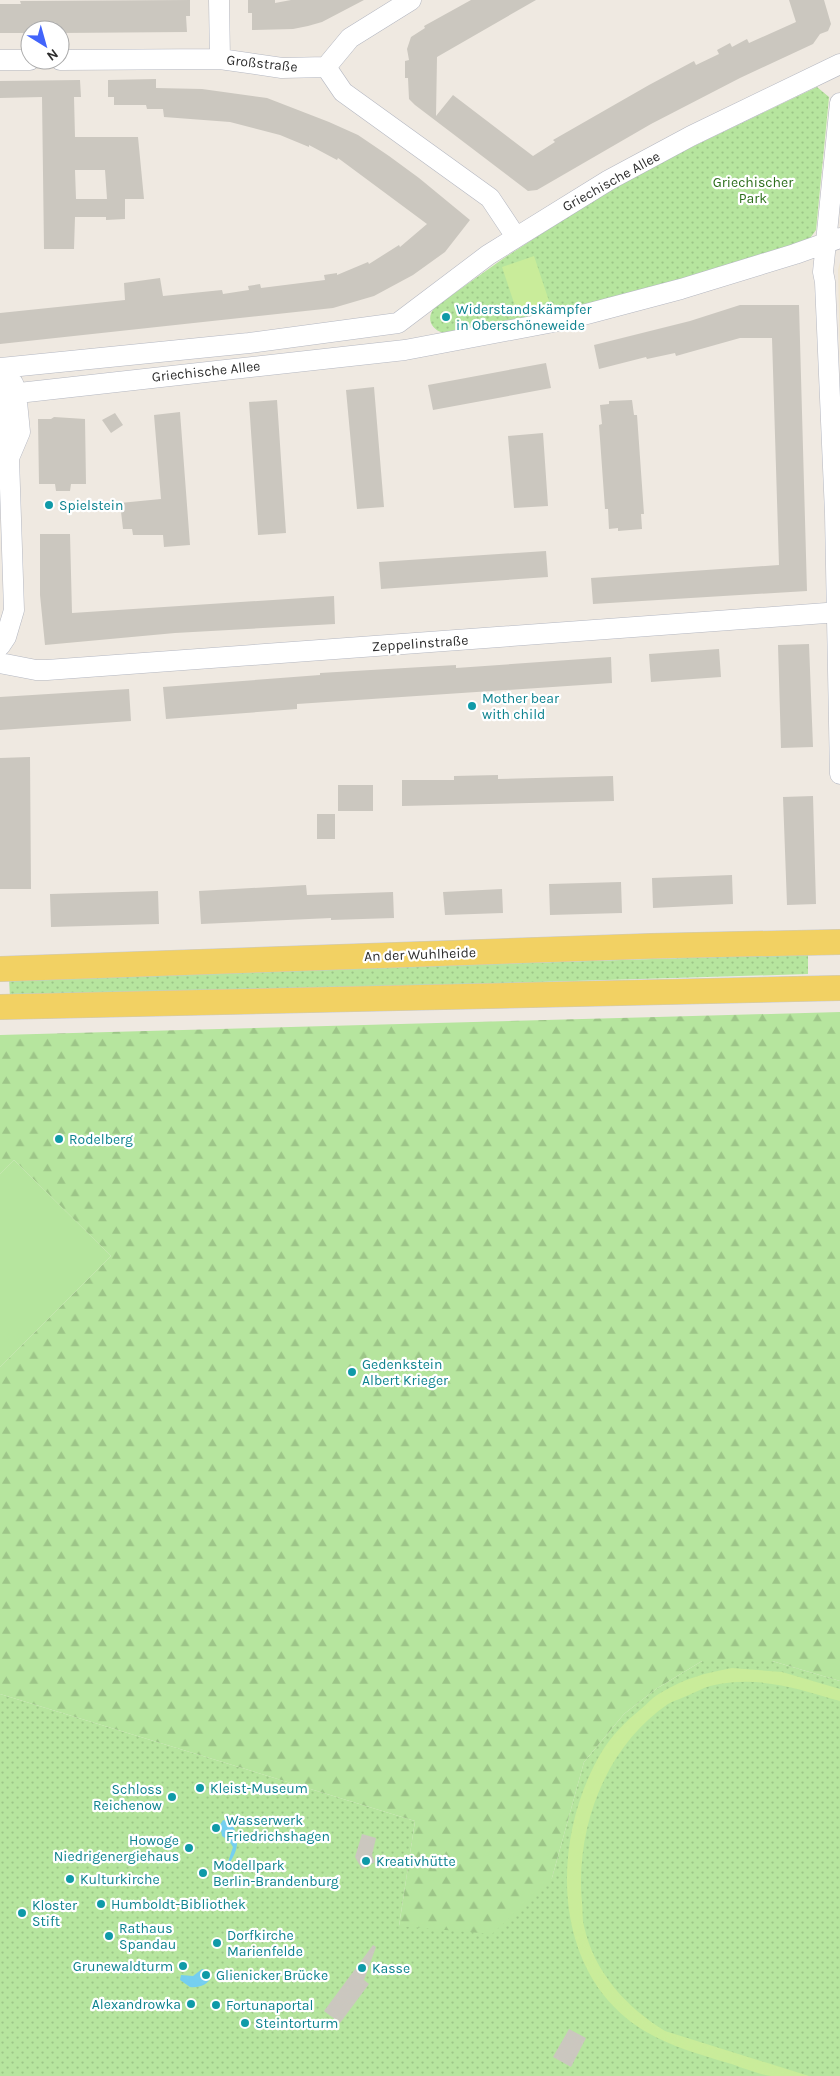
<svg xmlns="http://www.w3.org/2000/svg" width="840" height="2076" viewBox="0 0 840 2076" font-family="Karla,sans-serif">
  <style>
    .education { fill: #f0e6d1 }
    .grass { fill: url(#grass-dots) }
    .forest { fill: url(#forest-firs) }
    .garden { fill: #b6e59e }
    .pitch { fill: #c9ec9a }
    .water { fill: #75cff0 }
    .building { fill: #cbc7bf; fill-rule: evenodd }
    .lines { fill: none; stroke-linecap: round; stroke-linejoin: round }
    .minor-casing { stroke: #b4b7c1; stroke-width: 21 }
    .major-casing { stroke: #c9c9c9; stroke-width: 26 }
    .minor { stroke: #fff; stroke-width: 20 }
    .major { stroke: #f2d163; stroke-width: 25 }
    .culture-dot { fill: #0f9aa8; stroke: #fff; stroke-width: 2 }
    .labels { text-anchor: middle; stroke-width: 4.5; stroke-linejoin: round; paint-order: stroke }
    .street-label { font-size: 14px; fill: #2e2e2e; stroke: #fff }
    .park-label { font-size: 14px; fill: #2c6e1b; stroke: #fff }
    .culture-label { font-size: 14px; fill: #0d838f; stroke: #fff; text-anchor: start }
  </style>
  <defs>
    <pattern id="grass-dots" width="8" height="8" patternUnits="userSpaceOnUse" patternTransform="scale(1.25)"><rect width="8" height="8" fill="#b6e59e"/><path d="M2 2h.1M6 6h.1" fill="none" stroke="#9dc588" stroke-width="1.8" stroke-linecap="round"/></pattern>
    <pattern id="forest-firs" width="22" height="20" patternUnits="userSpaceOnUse" patternTransform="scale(1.25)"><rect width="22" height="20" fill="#b6e59e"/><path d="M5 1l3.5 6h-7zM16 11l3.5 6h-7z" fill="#9dc588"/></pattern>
  </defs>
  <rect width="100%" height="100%" fill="#efe9e1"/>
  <path class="education" d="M840,262V365L838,270Z"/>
  <path class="grass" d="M817,87L829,97L816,230L808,241L724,269L534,318L443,333C430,329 426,317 435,307L504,258L592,201L671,157Z
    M808,954V974L10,998L9,979Z
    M702,1661H772L840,1681V2076H0V1694L415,1821L399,1926L552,1878L584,1762L624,1714L656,1689Z"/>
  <path class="forest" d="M840,1012V1681L772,1661H702L656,1689L624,1714L584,1762L552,1878L492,1934L399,1926L415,1821L0,1694V1367L111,1256L14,1160L0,1174V1035Z"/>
  <path class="garden" d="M14,1160L111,1256L0,1367V1174Z"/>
  <path class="pitch" d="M534,256L549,301L517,312L502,267Z
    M732,1668L782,1672L840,1689V1701C795,1688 758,1675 710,1686C703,1688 696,1692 689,1695C683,1698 675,1700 668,1704C605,1747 575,1829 582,1903C583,1910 582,1918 584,1926C594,1972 626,2007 665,2031L809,2076C796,2076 783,2076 771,2076C757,2074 741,2067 728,2063C678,2048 635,2036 602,1993C551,1925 560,1823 601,1753C611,1736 626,1721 641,1709C648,1703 654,1696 662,1692C686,1678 705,1673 732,1668Z"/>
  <path class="water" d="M223,1820C236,1821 239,1840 236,1850C234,1856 231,1861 228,1865H227L233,1847L229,1841L222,1836L220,1825Z
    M202,1969L208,1971L211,1977C208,1985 199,1988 190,1987L180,1980L181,1975L193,1976Z"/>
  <path class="building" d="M190,0V16H186L187,32L60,33V30H30V33H0V4H21L20,1Z
    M248,0H275V3L291,0H364L322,22L308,26L293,29L252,30V13H248Z
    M471,0H536L437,57L436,116L453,95L533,156L555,142L553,140L649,85L694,61L696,65L719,54L717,50L730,43L732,47L747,39L749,43L796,22L789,0H824L831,24L828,31L820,34L813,44L740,78L651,124L537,190L528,191L415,105L409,99L408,78H405V61L409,60L407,49L411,37L425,28L424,26Z
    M156,79V88L202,89L267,98L329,122L358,135L389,156L419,178L470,220L445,252L413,275L374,296L333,308L0,344V313L125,300L124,283L160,278L163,296L222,290L223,294L249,290L248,286L260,284L261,288L325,280L324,275L337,273V275L368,262L369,264L399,245L400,247L427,224L338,158L337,160L309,145V147L280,135L230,122L164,117L163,109H147L146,105H114V97H108V80Z
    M80,80L81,97H74L75,137H138L144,199H125V219L106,220V217H75L74,249H44L42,97L0,98V81ZM75,170H105L107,199H76Z
    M740,305H799L807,591L593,604L591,578L779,565L772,338H740L676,356L675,353L647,359L646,357L599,369L594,345L690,321Z
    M546,363L551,388L433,410L428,385Z
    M374,387L384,507L357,509L346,390Z
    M277,400L286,533L258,535L249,402Z
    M632,400L634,415H637L644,514H641L642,529L618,531V528L609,529L608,509H605L599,425L602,424L600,405L609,404V401Z
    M180,412L190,545L164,547L163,535H133L132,529H123L120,503L161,499L154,415Z
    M115,413L123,425L111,433L102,420Z
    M54,417L85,419L86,484H71L70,491H56L55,484H39L38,419H51Z
    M543,433L548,506L514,508L508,436Z
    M40,534H70L72,613L334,596L335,624L175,633L45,645L40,595Z
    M546,551L548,577L381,589L379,562Z
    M809,644L813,747L781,748L778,645Z
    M719,649L721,677L651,682L649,654Z
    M611,657L612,683L297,704V709L166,719L163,687L320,675V673L456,665V668Z
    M129,689L131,721L0,730V697Z
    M30,757L31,889H0V758Z
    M498,775V779L613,776L614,801L402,806V780H454V776Z
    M338,785H373V811H338Z
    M813,796L816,904L787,905L783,797Z
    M317,814H335V839H317Z
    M732,875L733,904L653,908L652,878Z
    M621,882L622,913L550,915L549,884Z
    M306,885L307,895L393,892L394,918L331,920V918L201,924L199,891Z
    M502,889L503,913L445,915L443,892Z
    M158,891L159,924L51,927L50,894Z
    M362,1834L376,1838L372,1855L375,1862L362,1869L355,1857Z
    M373,1945L376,1947L364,1980L369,1984L340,2023L324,2011Z
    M569,2029L586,2038L571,2067L553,2057Z"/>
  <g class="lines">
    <defs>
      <path id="minor" d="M219,0L220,59
        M0,60H30
        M60,60L220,59L282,68L326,67
        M326,67L343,92L490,198L516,237
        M326,67L350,38L411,0
        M840,103L823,272L825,282L835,513L840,774
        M0,368L249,343L398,323L488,255L609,180L691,136L840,64
        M0,395L405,350L564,320L681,289L795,254L840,238
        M9,458L20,432L16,392L13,383
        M0,646L6,637L14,610L9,458L4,432L3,409L8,382
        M0,663L36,670H47L840,612"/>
      <path id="major" d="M0,969L652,946L840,942
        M0,1007L840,988"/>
    </defs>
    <use href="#minor" class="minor-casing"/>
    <use href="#major" class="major-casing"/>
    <use href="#minor" class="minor"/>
    <use href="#major" class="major"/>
  </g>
  <g class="culture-dot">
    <circle cx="446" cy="317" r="5"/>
    <circle cx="49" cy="505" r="5"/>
    <circle cx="472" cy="706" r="5"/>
    <circle cx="59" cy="1139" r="5"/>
    <circle cx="352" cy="1372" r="5"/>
    <circle cx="200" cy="1788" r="5"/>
    <circle cx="172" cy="1797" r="5"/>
    <circle cx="216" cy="1828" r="5"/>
    <circle cx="189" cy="1848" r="5"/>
    <circle cx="366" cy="1861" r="5"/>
    <circle cx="203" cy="1873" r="5"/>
    <circle cx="70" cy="1879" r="5"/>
    <circle cx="101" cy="1904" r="5"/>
    <circle cx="22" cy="1913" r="5"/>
    <circle cx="109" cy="1936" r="5"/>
    <circle cx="217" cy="1943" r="5"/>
    <circle cx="183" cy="1966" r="5"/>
    <circle cx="362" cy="1968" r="5"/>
    <circle cx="206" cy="1975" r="5"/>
    <circle cx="191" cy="2004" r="5"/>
    <circle cx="216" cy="2005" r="5"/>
    <circle cx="245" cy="2023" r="5"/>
  </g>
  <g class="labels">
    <g class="street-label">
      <text transform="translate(262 63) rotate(6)" y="5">Großstraße</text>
      <text transform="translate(611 181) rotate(-29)" y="5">Griechische Allee</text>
      <text transform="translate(206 371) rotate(-6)" y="5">Griechische Allee</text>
      <text transform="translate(420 643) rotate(-4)" y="5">Zeppelinstraße</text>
      <text transform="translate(420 954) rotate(-2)" y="5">An der Wuhlheide</text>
    </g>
    <g class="park-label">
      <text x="753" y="187">Griechischer<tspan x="753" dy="16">Park</tspan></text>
    </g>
    <g class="culture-label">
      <text x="456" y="314">Widerstandskämpfer<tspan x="456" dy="16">in Oberschöneweide</tspan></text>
      <text x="59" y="510">Spielstein</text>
      <text x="482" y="703">Mother bear<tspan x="482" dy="16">with child</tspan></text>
      <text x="69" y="1144">Rodelberg</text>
      <text x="362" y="1369">Gedenkstein<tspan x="362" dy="16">Albert Krieger</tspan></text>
      <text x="210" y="1793">Kleist-Museum</text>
      <text x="162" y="1794" text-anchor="end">Schloss<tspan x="162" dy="16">Reichenow</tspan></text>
      <text x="226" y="1825">Wasserwerk<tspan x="226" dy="16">Friedrichshagen</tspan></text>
      <text x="179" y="1845" text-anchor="end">Howoge<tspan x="179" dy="16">Niedrigenergiehaus</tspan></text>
      <text x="376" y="1866">Kreativhütte</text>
      <text x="213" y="1870">Modellpark<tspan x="213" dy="16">Berlin-Brandenburg</tspan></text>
      <text x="80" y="1884">Kulturkirche</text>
      <text x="111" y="1909">Humboldt-Bibliothek</text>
      <text x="32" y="1910">Kloster<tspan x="32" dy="16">Stift</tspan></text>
      <text x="119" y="1933">Rathaus<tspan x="119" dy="16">Spandau</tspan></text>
      <text x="227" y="1940">Dorfkirche<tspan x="227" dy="16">Marienfelde</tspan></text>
      <text x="173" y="1971" text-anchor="end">Grunewaldturm</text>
      <text x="372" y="1973">Kasse</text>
      <text x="216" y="1980">Glienicker Brücke</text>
      <text x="181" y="2009" text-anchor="end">Alexandrowka</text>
      <text x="226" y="2010">Fortunaportal</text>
      <text x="255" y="2028">Steintorturm</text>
    </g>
  </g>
  <g transform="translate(45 45) rotate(143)"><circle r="24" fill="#ffffff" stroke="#ababab"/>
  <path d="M0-4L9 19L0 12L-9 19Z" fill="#4264fb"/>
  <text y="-8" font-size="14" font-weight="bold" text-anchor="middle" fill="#2e2e2e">N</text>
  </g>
</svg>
